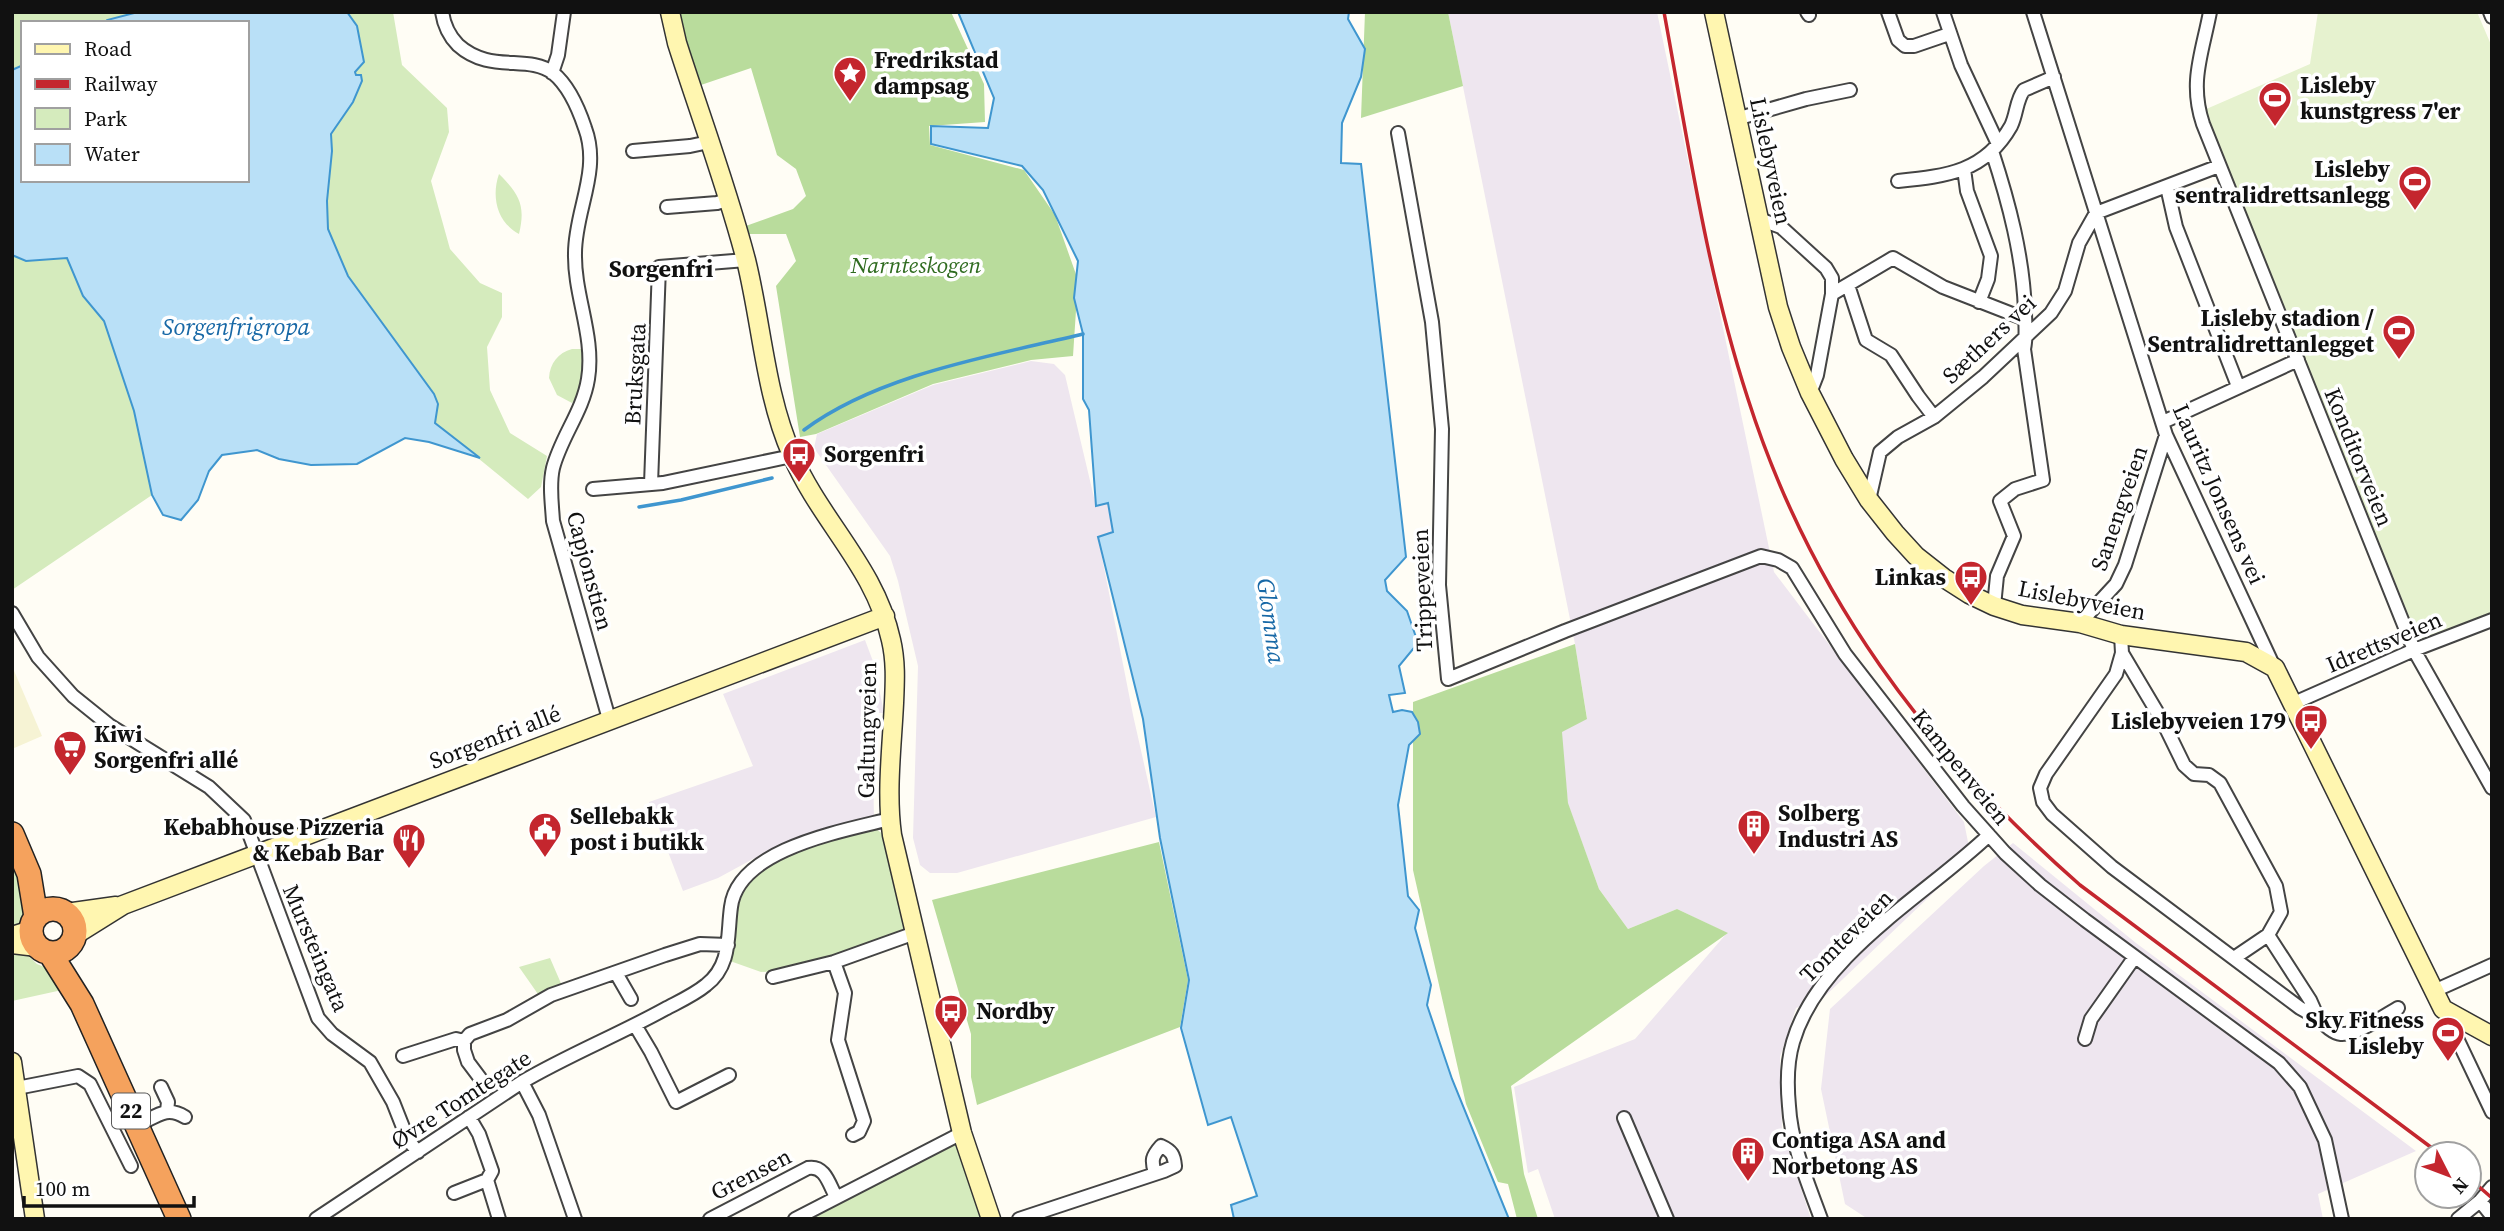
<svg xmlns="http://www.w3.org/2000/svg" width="2504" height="1231" viewBox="0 0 2504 1231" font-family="'Source Serif 4',serif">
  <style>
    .industrial { fill: #eee6ef }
    .farmland { fill: #f6f3d4 }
    .green { fill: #d5ebbd }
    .forest { fill: #b9dc9c }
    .pitch { fill: #e6f2cf }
    .water { fill: #b9e0f7; stroke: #3f96cf; stroke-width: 2 }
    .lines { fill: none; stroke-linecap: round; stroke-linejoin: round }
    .stream { stroke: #3f96cf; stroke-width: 3.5 }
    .street-casing { stroke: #444; stroke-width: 16 }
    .secondary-casing { stroke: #333; stroke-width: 21 }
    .highway-casing { stroke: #222; stroke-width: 26 }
    .street { stroke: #fff; stroke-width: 12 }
    .secondary { stroke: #fff6b0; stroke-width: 18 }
    .highway { stroke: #f5a25d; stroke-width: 23 }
    .rail { stroke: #c4262e; stroke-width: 3.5 }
    .labels { text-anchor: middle; stroke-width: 7; stroke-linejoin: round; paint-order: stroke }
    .shield { fill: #fff; stroke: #585858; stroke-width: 2 }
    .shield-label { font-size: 21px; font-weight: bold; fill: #111 }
    .poi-label { font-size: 23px; font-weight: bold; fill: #111; stroke: #fff; text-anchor: start }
    .street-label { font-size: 23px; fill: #111; stroke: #fff }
    .park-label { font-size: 23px; font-style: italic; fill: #2f6b1f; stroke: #fff }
    .neighbourhood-label { font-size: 24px; font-weight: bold; fill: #111; stroke: #fff }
    .water-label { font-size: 24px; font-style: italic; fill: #1768a6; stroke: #fff }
  </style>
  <rect width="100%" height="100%" fill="#fffdf5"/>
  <path class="industrial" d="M1448,12H1657L1774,572L1964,822L1971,857L1823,998L1796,1008L1780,1057L1782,1130L1811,1219H1555L1538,1169L1528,1173L1514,1087L1635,1039L1727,933L1677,909L1628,929L1599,889L1568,804L1561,732L1587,718L1575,644Z
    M1031,361L1054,364L1065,375L1096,506L1107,502L1113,533L1098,537L1133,715L1156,817L957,873H930L920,865L913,838L918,666L898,581L890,556L814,448L817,434L933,385Z
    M865,640L874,664L884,713H875L873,770L874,818L766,852L718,878L683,891L649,802L753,766L723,694Z
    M2013,843L2136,943L2416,1151L2318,1194L2323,1219H1868L1845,1204L1821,1089L1830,1009L1984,866Z"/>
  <path class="farmland" d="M12,666L42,736L12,749Z"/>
  <path class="green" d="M12,12H138L108,20L105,23H23V65L12,70Z
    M347,12H393L402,65L447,108L449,132L431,181L450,249L480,283L502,293V317L487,347L490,390L510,433L547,456L541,487L528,499L435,423L438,404L434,394L348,276L328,229L327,201L332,151L331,134L356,75L355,72L364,62L357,26Z
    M499,174C519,194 526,205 519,234C497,222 491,197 499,174Z
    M12,255L27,261L67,258L83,296L104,321L134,411L152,495L12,590Z
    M572,349H581C588,362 583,392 572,403L557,395L549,378C550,363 558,353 572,349Z
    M876,829L887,837L907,926L903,933L828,959L781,971L761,972L730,961C731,942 729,914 737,896C756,855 834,838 876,829Z
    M12,859L31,902L24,923L12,928Z
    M23,951L37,964L49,969L62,990L12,1001V956Z
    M550,958L563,988L540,997L519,967Z
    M958,1139L985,1219H802Z"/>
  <path class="forest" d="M676,12H951L984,84L985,122L929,126L930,145L1024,170L1055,215L1078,280L1073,356L1031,360L933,384L816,434L800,437L776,286L796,261L786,234H745L743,227L793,209L806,196L796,169L777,155L751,68L698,86Z
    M1365,12H1448L1463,86L1361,118Z
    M1575,644L1587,719L1562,732L1568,803L1599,889L1628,929L1677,909L1728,933L1511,1086L1524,1174L1538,1219H1517L1508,1184L1498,1182L1466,1104L1413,870V702Z
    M1159,842L1188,980L1180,1027L977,1105L971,1077V1034L932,900Z"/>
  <path class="pitch" d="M2318,12H2477L2492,47V612L2419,641L2204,110L2310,64Z"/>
  <path class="water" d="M138,12H347L357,26L364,62L355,72L356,75H361L362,81L353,102L331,134L332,151L327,201L328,229L348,276L434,394L438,404L435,423L480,458L429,442L405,438L357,464L311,465L279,459L257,450L222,455L209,471L198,500L181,520L163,515L152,495L134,411L104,321L83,296L67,258L26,261L12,255V70L23,65V180H247V23H105L107,20Z
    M958,12H1349L1348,19L1365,49L1361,77L1342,123L1341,163L1361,164L1406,557L1385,580L1387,591L1407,611L1418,643L1399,666L1405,693L1389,695L1393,712L1402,710L1412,712L1418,722L1420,734L1409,745L1398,805L1408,896L1419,910L1415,928L1431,985L1427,1005L1452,1079L1509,1219H1234L1231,1205L1257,1196L1231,1117L1208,1125L1181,1028L1189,980L1160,838L1143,719L1098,537L1113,532L1108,503L1096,506L1089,410L1083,399V334L1074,298L1078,261L1043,190L1022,166L931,144V126L988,128L994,98Z"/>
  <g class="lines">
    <path class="stream" d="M804,430C879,374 992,356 1083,334
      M639,507L681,500L772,478"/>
    <defs>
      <path id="street" d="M442,12C444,25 449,36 458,45C490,74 528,54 553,73C568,85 579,110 585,128C601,171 575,210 575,253C574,296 595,336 588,379C583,411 561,437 553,468C549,485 552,504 553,521L609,719
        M1807,12L1809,15
        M1888,12L1898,40L1905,46H1914L1949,34
        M1943,12L1961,65L1998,144
        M2033,12L2166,435L2274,667
        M2210,12C2202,54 2189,82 2203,124L2414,650L2492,788
        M2490,12L2492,17
        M552,73L558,55L564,12
        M1736,119L1806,99L1850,90
        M1398,133L1432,322L1442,429L1439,585L1448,679L1565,631L1761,556L1778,560L1792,568L1845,654L1963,806L2005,853L2040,885L2085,920L2279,1063L2300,1087L2325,1140L2342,1219
        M633,151L690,146L709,142
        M1992,151C2009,203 2023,256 2025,311C2025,325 2027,335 2024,349L2043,480L2015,489L2000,501L2014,536L1997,576L1994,606
        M1964,169L1967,191L1991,256L1988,279L1979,302
        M1898,181C1947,176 1985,172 2011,126C2017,114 2016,100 2024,90L2054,77
        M2167,187L2176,227L2238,386
        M667,207L717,203L727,200
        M1759,219L1781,227L1826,268L1832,278V294
        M1848,285L1866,340L1891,355L1918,396L1934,417
        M1810,393L1817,375L1832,294L1893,258L1943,287L2025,319
        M2163,422L2298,360
        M651,484L659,267L746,260
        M593,489L663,483L792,456
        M1869,500L1880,452L1898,437L1934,417L1983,377L2051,313L2065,291L2079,243L2096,213L2219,166
        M12,613L38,657L73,696L109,725L209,787L244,820L318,1018L332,1034L370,1062L393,1102L408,1140L418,1152
        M2080,623L2116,584L2125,565L2166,435
        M2121,635L2122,653L2116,674L2046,774L2040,788L2043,802L2052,814L2112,867L2300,1008L2318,1018L2310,1000L2268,935L2234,958
        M2122,653L2163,722L2184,765L2194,774L2209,775L2220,783L2276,886L2281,912L2268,935
        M2294,703L2414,650L2492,620
        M834,962L845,993L838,1040L864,1121L859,1132L853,1135
        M616,973L631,999
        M773,977L834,962L915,933
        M2434,991L2492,965
        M2443,1009L2492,1112
        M2318,1018C2324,1024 2332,1033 2341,1034C2357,1035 2384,1016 2398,1008
        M635,1025L651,1052L676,1102L729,1075
        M2085,1039L2091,1019L2134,958
        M403,1056L456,1039L464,1041
        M480,1078L468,1062L464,1050V1041L470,1034L507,1020L551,995L665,955L700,944L728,945
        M522,1082L539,1115L575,1219
        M161,1087L168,1102L167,1111
        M17,1088L78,1076L90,1084L131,1166
        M469,1117L479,1134L492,1171L487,1180L499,1219
        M1624,1118L1667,1219
        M138,1125C156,1117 166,1105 185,1117
        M454,1193L487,1180
        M2480,1201L2492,1216
        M316,1219L522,1082C568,1055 618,1035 665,1009C678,1002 694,995 706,985C732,965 727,935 731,907C738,849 843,831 890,819
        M710,1219L808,1168C825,1165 829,1184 836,1197
        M795,1219L962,1133
        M1019,1219L1164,1171L1175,1166C1174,1155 1172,1151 1161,1146C1152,1156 1151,1160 1155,1173
        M1821,1219C1808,1183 1791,1144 1789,1106C1787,1085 1787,1062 1793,1042C1818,955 1926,895 1989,835
        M2458,1219L2480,1201L2492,1187"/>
      <path id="secondary" d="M670,12L677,43C700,115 727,187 746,260C762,325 765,394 792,455C821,522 875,567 891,640C896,661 895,681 894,703C892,746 886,792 892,835L962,1133L991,1219
        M1714,12L1778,307L1791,347L1810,393L1844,459L1869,500L1895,533L1916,556L1944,578L1969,594L1994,606L2022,615L2080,623L2121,635L2246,652L2275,668L2443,1009L2492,1036
        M66,913L116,906
        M75,935L123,905L885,616
        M12,936L31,930
        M12,944L37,947
        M12,1062L35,1219"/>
      <path id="highway" d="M12,834L29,874L36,917
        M31 931a22 22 0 1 1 44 0a22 22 0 1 1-44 0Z
        M50,953L82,1004L179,1219"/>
    </defs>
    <use href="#street" class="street-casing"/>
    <use href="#secondary" class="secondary-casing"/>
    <use href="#highway" class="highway-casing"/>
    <use href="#street" class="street"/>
    <use href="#secondary" class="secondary"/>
    <use href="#highway" class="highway"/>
    <path class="rail" d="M1664,12C1688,142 1707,274 1748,399C1811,596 1926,750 2080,885L2440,1154
      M2469,1178L2492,1198"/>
  </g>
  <defs>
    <symbol id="sight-pin" viewBox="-11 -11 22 30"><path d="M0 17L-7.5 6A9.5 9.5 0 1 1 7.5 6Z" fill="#c4262e" stroke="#fff"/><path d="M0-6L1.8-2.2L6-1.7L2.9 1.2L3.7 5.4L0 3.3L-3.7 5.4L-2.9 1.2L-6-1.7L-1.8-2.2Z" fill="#fff"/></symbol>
    <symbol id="stadium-pin" viewBox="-11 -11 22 30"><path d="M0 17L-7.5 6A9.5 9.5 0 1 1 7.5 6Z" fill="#c4262e" stroke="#fff"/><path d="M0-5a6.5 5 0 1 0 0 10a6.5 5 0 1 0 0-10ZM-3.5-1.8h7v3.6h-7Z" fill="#fff"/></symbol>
    <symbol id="bus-pin" viewBox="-11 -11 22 30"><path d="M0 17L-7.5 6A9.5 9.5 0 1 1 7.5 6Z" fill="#c4262e" stroke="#fff"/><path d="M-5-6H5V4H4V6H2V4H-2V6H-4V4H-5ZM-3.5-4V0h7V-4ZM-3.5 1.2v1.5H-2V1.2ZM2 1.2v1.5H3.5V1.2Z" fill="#fff"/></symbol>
    <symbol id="supermarket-pin" viewBox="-11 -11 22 30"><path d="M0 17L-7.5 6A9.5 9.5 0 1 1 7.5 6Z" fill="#c4262e" stroke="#fff"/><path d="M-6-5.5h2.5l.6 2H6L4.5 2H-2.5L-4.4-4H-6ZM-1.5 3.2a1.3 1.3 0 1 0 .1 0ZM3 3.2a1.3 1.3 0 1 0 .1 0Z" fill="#fff"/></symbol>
    <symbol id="building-pin" viewBox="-11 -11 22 30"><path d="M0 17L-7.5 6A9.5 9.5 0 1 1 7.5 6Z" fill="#c4262e" stroke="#fff"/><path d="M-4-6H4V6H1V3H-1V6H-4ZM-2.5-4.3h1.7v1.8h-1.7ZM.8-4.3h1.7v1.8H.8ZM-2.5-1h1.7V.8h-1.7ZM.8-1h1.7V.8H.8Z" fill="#fff"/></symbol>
    <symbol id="civic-pin" viewBox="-11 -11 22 30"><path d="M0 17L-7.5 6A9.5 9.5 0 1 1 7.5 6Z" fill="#c4262e" stroke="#fff"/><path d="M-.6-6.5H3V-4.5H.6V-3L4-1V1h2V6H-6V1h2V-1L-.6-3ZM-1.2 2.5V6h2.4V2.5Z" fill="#fff"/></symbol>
    <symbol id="restaurant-pin" viewBox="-11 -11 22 30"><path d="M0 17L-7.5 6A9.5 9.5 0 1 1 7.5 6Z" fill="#c4262e" stroke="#fff"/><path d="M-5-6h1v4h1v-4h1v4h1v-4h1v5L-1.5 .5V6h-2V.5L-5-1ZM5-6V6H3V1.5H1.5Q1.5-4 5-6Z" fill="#fff"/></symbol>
  </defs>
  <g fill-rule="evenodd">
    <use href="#sight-pin" x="831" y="54" width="38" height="52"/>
    <use href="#stadium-pin" x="2256" y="79" width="38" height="52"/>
    <use href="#stadium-pin" x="2396" y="163" width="38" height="52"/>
    <use href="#stadium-pin" x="2380" y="312" width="38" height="52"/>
    <use href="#bus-pin" x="780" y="435" width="38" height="52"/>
    <use href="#bus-pin" x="1952" y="558" width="38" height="52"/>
    <use href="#bus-pin" x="2292" y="702" width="38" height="52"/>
    <use href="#supermarket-pin" x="51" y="728" width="38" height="52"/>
    <use href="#building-pin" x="1735" y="807" width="38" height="52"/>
    <use href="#civic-pin" x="526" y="810" width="38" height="52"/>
    <use href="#restaurant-pin" x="390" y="821" width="38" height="52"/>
    <use href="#bus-pin" x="932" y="992" width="38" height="52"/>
    <use href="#stadium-pin" x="2429" y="1014" width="38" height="52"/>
    <use href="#building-pin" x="1729" y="1134" width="38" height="52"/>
  </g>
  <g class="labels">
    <rect class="shield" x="112" y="1093.5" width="38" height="35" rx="5"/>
    <g class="shield-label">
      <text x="131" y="1118">22</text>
    </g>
    <g class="poi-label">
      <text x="874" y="68">Fredrikstad<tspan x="874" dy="26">dampsag</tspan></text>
      <text x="2300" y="93">Lisleby<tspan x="2300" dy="26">kunstgress 7'er</tspan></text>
      <text x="2390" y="177" text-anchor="end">Lisleby<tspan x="2390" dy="26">sentralidrettsanlegg</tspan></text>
      <text x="2374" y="326" text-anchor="end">Lisleby stadion /<tspan x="2374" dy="26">Sentralidrettanlegget</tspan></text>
      <text x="824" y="462">Sorgenfri</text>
      <text x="1946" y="585" text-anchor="end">Linkas</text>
      <text x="2286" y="729" text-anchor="end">Lislebyveien 179</text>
      <text x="94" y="742">Kiwi<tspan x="94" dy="26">Sorgenfri allé</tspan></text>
      <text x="1778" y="821">Solberg<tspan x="1778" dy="26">Industri AS</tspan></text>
      <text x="570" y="824">Sellebakk<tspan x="570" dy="26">post i butikk</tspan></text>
      <text x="384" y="835" text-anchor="end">Kebabhouse Pizzeria<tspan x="384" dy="26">&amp; Kebab Bar</tspan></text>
      <text x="976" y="1019">Nordby</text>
      <text x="2424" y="1028" text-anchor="end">Sky Fitness<tspan x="2424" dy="26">Lisleby</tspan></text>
      <text x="1772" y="1148">Contiga ASA and<tspan x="1772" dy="26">Norbetong AS</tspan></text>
    </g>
    <g class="street-label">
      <text transform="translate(1771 161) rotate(78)" y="8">Lislebyveien</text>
      <text transform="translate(1989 339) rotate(-43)" y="8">Sæthers vei</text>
      <text transform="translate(635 374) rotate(-87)" y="8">Bruksgata</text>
      <text transform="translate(2359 457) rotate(68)" y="8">Konditorveien</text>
      <text transform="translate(2219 494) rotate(66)" y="8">Lauritz Jonsens vei</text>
      <text transform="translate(2119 508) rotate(-71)" y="8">Sanengveien</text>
      <text transform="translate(590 571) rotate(75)" y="8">Capjonstien</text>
      <text transform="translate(1422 590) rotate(-92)" y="8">Trippeveien</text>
      <text transform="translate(2082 600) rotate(11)" y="8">Lislebyveien</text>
      <text transform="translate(2384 642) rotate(-23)" y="8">Idrettsveien</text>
      <text transform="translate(867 730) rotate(-89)" y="8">Galtungveien</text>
      <text transform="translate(495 737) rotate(-21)" y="8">Sorgenfri allé</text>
      <text transform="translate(1961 767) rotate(51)" y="8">Kampenveien</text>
      <text transform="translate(1846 936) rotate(-45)" y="8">Tomteveien</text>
      <text transform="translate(316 948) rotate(67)" y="8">Mursteingata</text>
      <text transform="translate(461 1099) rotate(-33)" y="8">Øvre Tomtegate</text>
      <text transform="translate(751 1174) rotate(-27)" y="8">Grensen</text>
    </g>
    <g class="park-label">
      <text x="916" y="273">Narnteskogen</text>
    </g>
    <g class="neighbourhood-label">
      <text x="661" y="277">Sorgenfri</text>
    </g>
    <g class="water-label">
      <text x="236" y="335">Sorgenfrigropa</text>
      <text transform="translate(1271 621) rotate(82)" y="8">Glomma</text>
    </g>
  </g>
  <rect width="2504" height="1231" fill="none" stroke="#111111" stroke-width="28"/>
  <rect x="21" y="21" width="228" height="161" fill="#ffffff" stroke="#a0a0a0" stroke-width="2"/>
  <rect x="35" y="44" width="35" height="10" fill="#fff6b0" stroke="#a0a0a0" stroke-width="2"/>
  <text x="84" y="56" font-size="21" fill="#111111">Road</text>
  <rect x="35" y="79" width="35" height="10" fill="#c4262e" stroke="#a0a0a0" stroke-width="2"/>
  <text x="84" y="91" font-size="21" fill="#111111">Railway</text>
  <rect x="35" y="108" width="35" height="21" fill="#d5ebbd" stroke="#a0a0a0" stroke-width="2"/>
  <text x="84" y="126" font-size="21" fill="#111111">Park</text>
  <rect x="35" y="144" width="35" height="21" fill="#b9e0f7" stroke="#a0a0a0" stroke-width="2"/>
  <text x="84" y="161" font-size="21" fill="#111111">Water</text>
  <g transform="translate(2448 1175) rotate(132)"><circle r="33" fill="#ffffff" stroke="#a0a0a0" stroke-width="2"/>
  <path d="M0-5L12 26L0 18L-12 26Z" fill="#c4262e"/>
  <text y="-10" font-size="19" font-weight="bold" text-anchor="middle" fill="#111111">N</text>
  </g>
  <path d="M24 1196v10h170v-10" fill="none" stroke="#111111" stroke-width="3.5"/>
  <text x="35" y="1196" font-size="21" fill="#111111" stroke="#ffffff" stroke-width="5" paint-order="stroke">100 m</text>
</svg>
